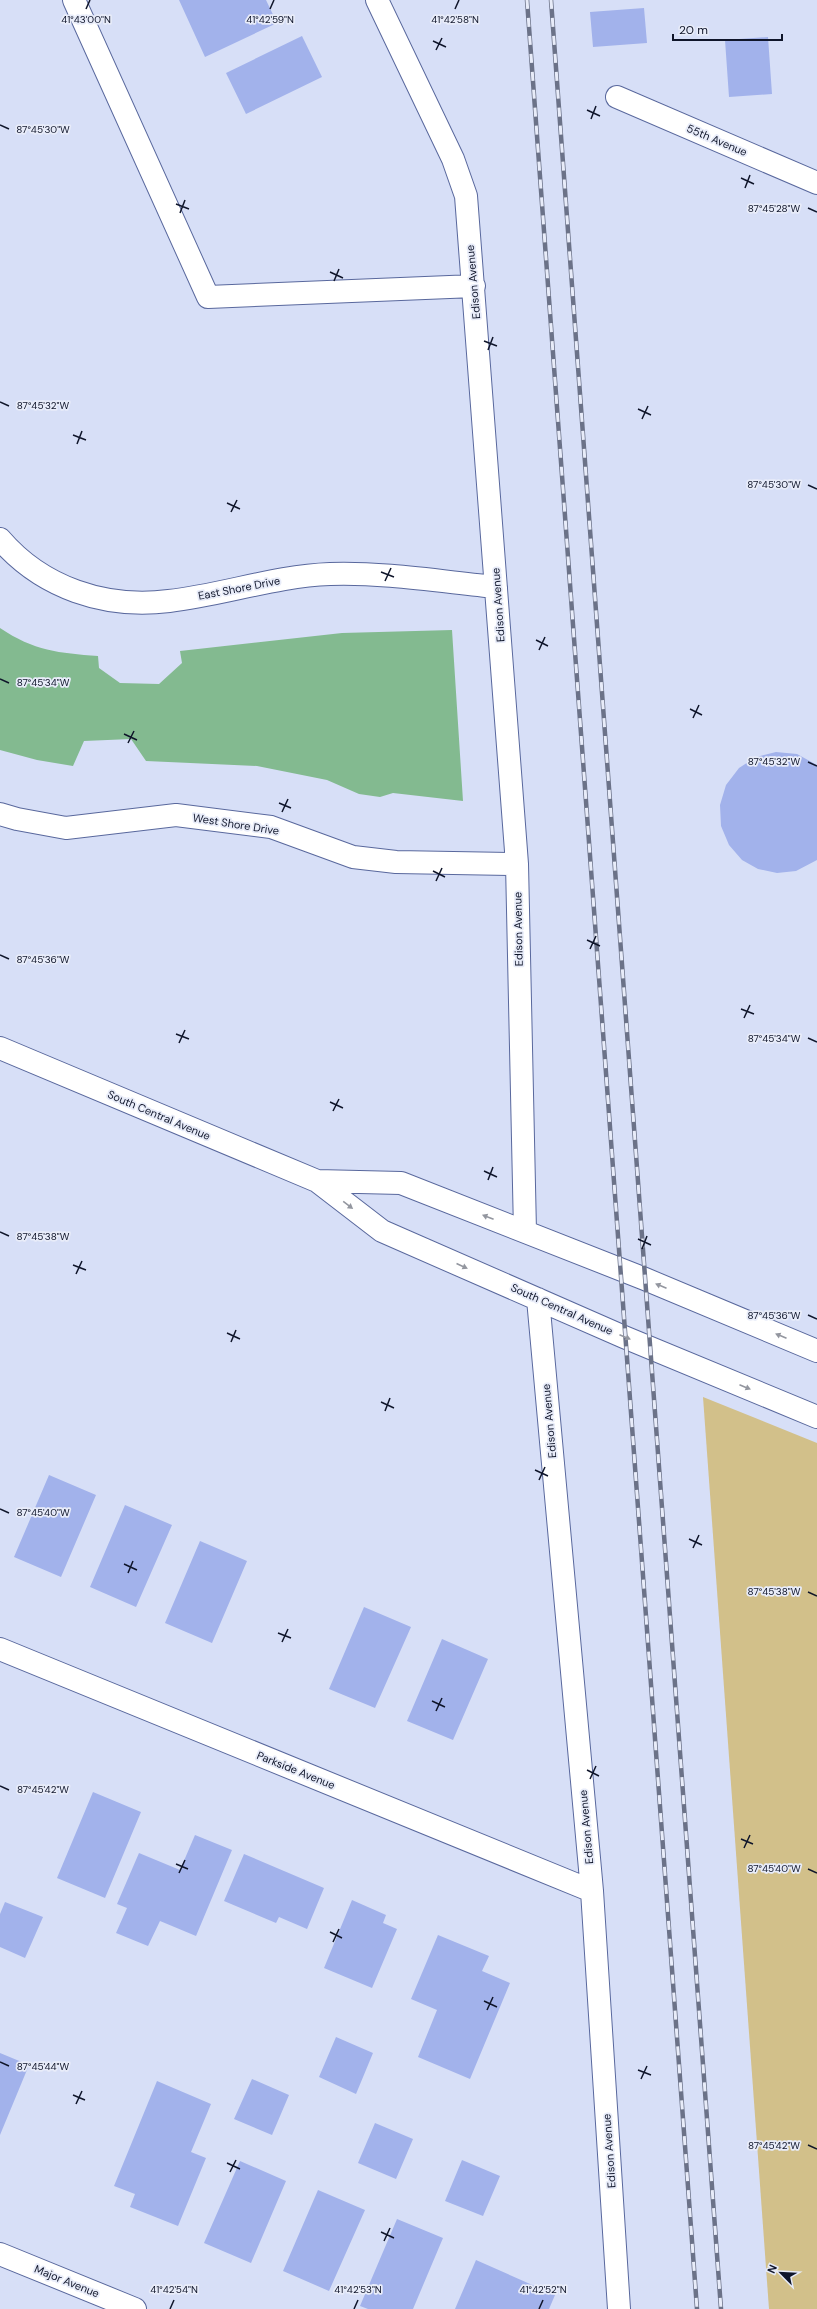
<svg xmlns="http://www.w3.org/2000/svg" width="817" height="2309" viewBox="0 0 817 2309" font-family="'DM Sans',sans-serif">
  <style>
    .green { fill: #d2c08a }
    .water { fill: #83ba90 }
    .building { fill: #a2b2eb }
    .lines { fill: none; stroke-linecap: round; stroke-linejoin: round }
    .minor-casing { stroke: #59689d; stroke-width: 24 }
    .minor { stroke: #fff; stroke-width: 22 }
    .rail-casing { stroke: #6b7288; stroke-width: 4.5 }
    .rail { stroke: #e8ecf9; stroke-width: 3; stroke-dasharray: 9; stroke-linecap: butt }
    .oneway { fill: #93969f }
    .ticks { fill: none; stroke: #0f152a; stroke-width: 1.5 }
    .labels { text-anchor: middle; stroke-width: 3.5; stroke-linejoin: round; paint-order: stroke }
    .street-label { font-size: 11px; fill: #0f152a; stroke: #e8ecf9 }
    .ticks-label { font-size: 10px; text-anchor: middle; fill: #0f152a; stroke: #e8ecf9; stroke-width: 3.5; stroke-linejoin: round; paint-order: stroke }
  </style>
  <rect width="100%" height="100%" fill="#d7dff7"/>
  <path class="green" d="M703,1397L817,1443V2309H769Z"/>
  <path class="water" d="M0,628C34,651 59,653 98,656L99,668L120,683L159,684L182,663L180,651L342,633L452,630L463,801L393,793L380,797L359,794L327,780L257,766L146,761L131,739L84,741L73,766L37,760L0,750Z"/>
  <path class="building" d="M179,0H266L277,23L205,57Z
    M644,8L647,43L593,47L590,12Z
    M302,36L322,77L246,114L226,73Z
    M768,37L772,94L729,97L725,40Z
    M776,752L797,754L817,765V860L796,871L777,873L758,869L742,860L729,845L721,826L720,805L726,785L739,768L756,757Z
    M49,1475L96,1495L61,1577L14,1557Z
    M125,1505L172,1525L136,1607L90,1587Z
    M200,1541L247,1561L212,1643L165,1623Z
    M364,1607L411,1627L375,1708L329,1689Z
    M442,1639L488,1659L453,1740L407,1721Z
    M93,1792L141,1812L105,1898L57,1878Z
    M195,1835L232,1850L196,1936L160,1921L148,1946L116,1933L127,1908L117,1904L139,1853L180,1870Z
    M244,1854L324,1888L307,1929L279,1917L276,1923L224,1901Z
    M352,1900L386,1915L383,1923L397,1929L372,1988L324,1968Z
    M5,1902L43,1917L25,1958L0,1947V1914Z
    M438,1935L489,1956L482,1971L510,1983L470,2079L418,2057L437,2010L411,1999Z
    M336,2037L373,2053L356,2094L319,2077Z
    M0,2053L29,2065L0,2135Z
    M252,2079L289,2095L272,2135L234,2119Z
    M157,2081L211,2104L191,2152L206,2158L178,2226L130,2207L135,2194L114,2186Z
    M375,2123L413,2139L396,2179L358,2163Z
    M462,2160L500,2176L483,2216L445,2201Z
    M240,2161L286,2181L251,2263L204,2243Z
    M318,2190L365,2210L329,2291L283,2271Z
    M397,2219L443,2238L413,2309H368L360,2306Z
    M476,2260L555,2295L549,2309H455Z"/>
  <g class="lines">
    <defs>
      <path id="minor" d="M74,0L208,297L474,286
        M377,0L453,159L466,196L517,864L525,1231
        M617,97L817,183
        M0,539C42,588 105,609 169,601C223,595 275,576 330,574C382,572 444,582 496,587
        M0,814L17,819L66,828L176,815L271,827L353,857L396,862L517,864
        M0,1048L317,1181L382,1231L624,1337L817,1417
        M317,1181L401,1183L645,1279L817,1351
        M538,1299L592,1891L619,2309
        M0,1649L592,1891
        M0,2254L135,2309"/>
    </defs>
    <use href="#minor" class="minor-casing"/>
    <use href="#minor" class="minor"/>
    <defs>
      <path id="rail" d="M527,0L697,2309
        M551,0L721,2309"/>
    </defs>
    <use href="#rail" class="rail-casing"/>
    <use href="#rail" class="rail"/>
  </g>
  <defs><path id="oneway-solid" d="M-6-.8H1V-3.2L6.5 0L1 3.2V.8H-6Z"/></defs>
  <g class="oneway">
    <use href="#oneway-solid" transform="translate(348 1205) rotate(37)"/>
    <use href="#oneway-solid" transform="translate(488 1217) rotate(-159)"/>
    <use href="#oneway-solid" transform="translate(462 1266) rotate(24)"/>
    <use href="#oneway-solid" transform="translate(661 1286) rotate(-157)"/>
    <use href="#oneway-solid" transform="translate(781 1336) rotate(-157)"/>
    <use href="#oneway-solid" transform="translate(625 1337) rotate(23)"/>
    <use href="#oneway-solid" transform="translate(745 1387) rotate(23)"/>
  </g>
  <path class="ticks" d="M86,9L90,0M270,9L274,0M455,9L459,0M433,41L446,47M436,50L442,38M587,110L600,116M591,119L596,106M0,125L9,129M741,178L754,184M745,188L750,175M176,204L189,209M808,208L817,212M180,213L185,200M330,272L343,278M334,281L339,269M484,341L497,346M488,350L493,337M0,402L9,406M638,409L651,415M642,419L648,406M73,435L86,440M77,444L82,431M808,485L817,489M227,503L240,509M231,512L237,500M381,572L394,577M385,581L391,568M536,640L548,646M539,650L545,637M0,679L9,683M690,709L702,715M693,718L699,705M124,734L137,740M128,743L134,731M808,762L817,766M279,803L291,808M282,812L288,799M433,871L445,877M436,881L442,868M587,940L600,946M590,949L596,936M0,955L9,959M741,1009L754,1014M744,1018L750,1005M176,1034L189,1039M808,1038L817,1042M179,1043L185,1030M330,1102L343,1108M333,1111L339,1099M484,1171L497,1177M488,1180L493,1167M0,1232L9,1236M638,1239L651,1245M642,1249L647,1236M73,1265L86,1270M76,1274L82,1261M808,1315L817,1319M227,1333L240,1339M231,1342L236,1330M381,1402L394,1408M385,1411L390,1398M535,1470L548,1476M539,1480L545,1467M0,1509L9,1513M689,1539L702,1545M693,1548L699,1535M124,1564L137,1570M128,1573L133,1561M808,1592L817,1596M278,1633L291,1638M282,1642L288,1629M432,1701L445,1707M436,1711L442,1698M587,1770L599,1776M590,1779L596,1766M0,1786L9,1790M741,1839L753,1844M744,1848L750,1835M176,1864L188,1869M808,1869L817,1873M179,1873L185,1860M330,1932L342,1938M333,1942L339,1929M484,2001L497,2007M487,2010L493,1997M0,2062L9,2066M638,2070L651,2075M641,2079L647,2066M73,2095L85,2100M76,2104L82,2091M808,2145L817,2149M227,2163L240,2169M230,2172L236,2160M381,2232L394,2238M384,2241L390,2228M170,2309L174,2300M354,2309L358,2300M539,2309L543,2300"/>
  <g class="labels">
    <g class="street-label">
      <text transform="translate(717 140) rotate(23)" y="4">55th Avenue</text>
      <text transform="translate(473 282) rotate(-95)" y="4">Edison Avenue</text>
      <text transform="translate(239 588) rotate(-11)" y="4">East Shore Drive</text>
      <text transform="translate(498 605) rotate(-94)" y="4">Edison Avenue</text>
      <text transform="translate(236 824) rotate(9)" y="4">West Shore Drive</text>
      <text transform="translate(518 929) rotate(-91)" y="4">Edison Avenue</text>
      <text transform="translate(159 1115) rotate(23)" y="4">South Central Avenue</text>
      <text transform="translate(562 1309) rotate(24)" y="4">South Central Avenue</text>
      <text transform="translate(549 1421) rotate(-95)" y="4">Edison Avenue</text>
      <text transform="translate(296 1770) rotate(22)" y="4">Parkside Avenue</text>
      <text transform="translate(586 1827) rotate(-95)" y="4">Edison Avenue</text>
      <text transform="translate(609 2151) rotate(-94)" y="4">Edison Avenue</text>
      <text transform="translate(67 2281) rotate(22)" y="4">Major Avenue</text>
    </g>
  </g>
  <g class="ticks-label">
    <text x="86" y="23">41°43'00"N</text>
    <text x="270" y="23">41°42'59"N</text>
    <text x="455" y="23">41°42'58"N</text>
    <text x="43" y="133">87°45'30"W</text>
    <text x="774" y="212">87°45'28"W</text>
    <text x="43" y="409">87°45'32"W</text>
    <text x="774" y="488">87°45'30"W</text>
    <text x="43" y="686">87°45'34"W</text>
    <text x="774" y="765">87°45'32"W</text>
    <text x="43" y="963">87°45'36"W</text>
    <text x="774" y="1042">87°45'34"W</text>
    <text x="43" y="1240">87°45'38"W</text>
    <text x="774" y="1319">87°45'36"W</text>
    <text x="43" y="1516">87°45'40"W</text>
    <text x="774" y="1595">87°45'38"W</text>
    <text x="43" y="1793">87°45'42"W</text>
    <text x="774" y="1872">87°45'40"W</text>
    <text x="43" y="2070">87°45'44"W</text>
    <text x="774" y="2149">87°45'42"W</text>
    <text x="174" y="2293">41°42'54"N</text>
    <text x="358" y="2293">41°42'53"N</text>
    <text x="543" y="2293">41°42'52"N</text>
  </g>
  <g transform="translate(781 2273) rotate(294)" stroke="#e8ecf9" stroke-width="3" paint-order="stroke">
  <path d="M0-3L7 15L0 10L-7 15Z" fill="#0f152a"/>
  <text y="-6" font-size="11" font-weight="bold" text-anchor="middle" fill="#0f152a">N</text>
  </g>
  <path d="M673 34v6h109v-6" fill="none" stroke="#0f152a" stroke-width="2"/>
  <text x="679" y="34" font-size="12" fill="#0f152a" stroke="#e8ecf9" stroke-width="3" paint-order="stroke">20 m</text>
</svg>
